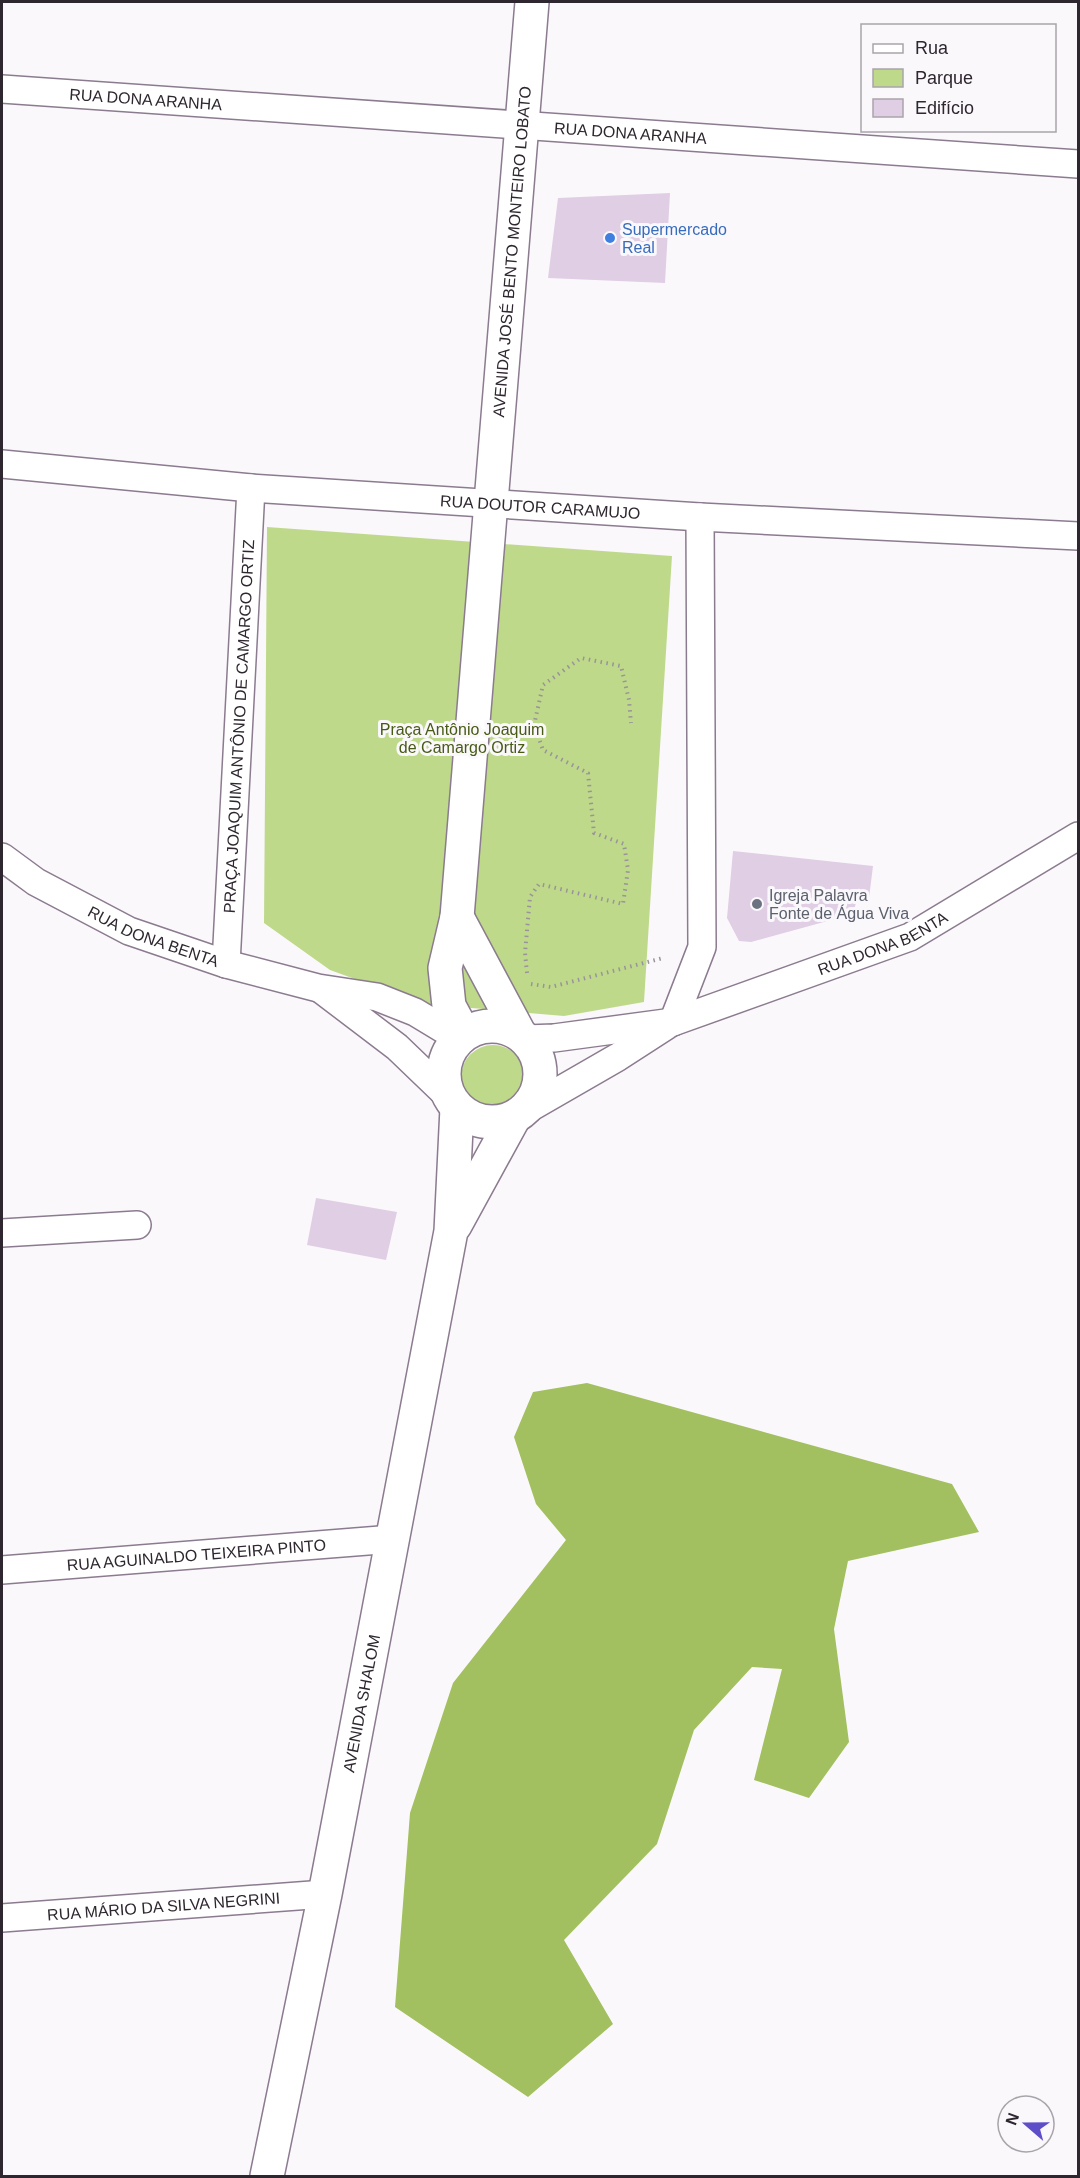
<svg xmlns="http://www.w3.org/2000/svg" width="1080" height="2178" viewBox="0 0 1080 2178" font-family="Helvetica,sans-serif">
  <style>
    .green { fill: #bfd98b }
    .forest { fill: #a2c05f }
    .building { fill: #e0cee4 }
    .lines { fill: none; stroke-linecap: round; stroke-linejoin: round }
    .street-casing { stroke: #8b7b8f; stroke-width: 30 }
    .secondary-casing { stroke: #8b7b8f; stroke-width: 36 }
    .path { stroke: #99949a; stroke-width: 4; stroke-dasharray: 1.5 4.5; stroke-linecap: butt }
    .street { stroke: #fff; stroke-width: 27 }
    .secondary { stroke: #fff; stroke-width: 33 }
    .shop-dot { fill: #3f7fe0; stroke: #fbf8fc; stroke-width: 2 }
    .worship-dot { fill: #6b7280; stroke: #fbf8fc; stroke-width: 2 }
    .labels { text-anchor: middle; stroke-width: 6; stroke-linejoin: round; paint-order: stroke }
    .street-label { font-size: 16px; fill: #2e272f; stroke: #fbf8fc }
    .shop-label { font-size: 16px; fill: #366cbe; stroke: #fbf8fc; text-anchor: start }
    .park-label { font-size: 16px; fill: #485b16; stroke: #fbf8fc }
    .worship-label { font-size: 16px; fill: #5b616d; stroke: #fbf8fc; text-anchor: start }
  </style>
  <rect width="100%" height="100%" fill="#fbf8fc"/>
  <path class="green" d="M267,527L672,556L644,1002L564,1016L424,1004L330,970L264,923Z
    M461 1077a32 32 0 1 1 64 0a32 32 0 1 1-64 0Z"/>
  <path class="forest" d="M587,1383L952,1484L979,1532L848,1561L834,1629L849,1742L809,1798L754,1780L782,1669L752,1667L694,1730L657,1844L564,1940L613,2024L528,2097L395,2007L410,1813L453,1683L566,1540L536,1504L514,1437L533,1392Z"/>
  <path class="building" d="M670,193L665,283L548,278L558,198Z
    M733,851L873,866L869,898L857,899L853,914L751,942L739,941L727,918Z
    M316,1198L397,1212L386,1260L307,1245Z"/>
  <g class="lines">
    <defs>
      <g id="street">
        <path id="s1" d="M2,89L1078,164"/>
        <path id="s2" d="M2,464L251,488L700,517L1078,536"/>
        <path id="s3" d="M2,857L36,882L129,931L226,964L318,988L377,997L415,1012L458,1038"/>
        <path id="s4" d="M226,964L251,488"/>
        <path d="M322,990L397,1047L448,1096"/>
        <path d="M673,1022L702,947L700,517"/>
        <path id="s5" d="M526,1039L554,1038L673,1022L910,937L1078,836"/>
        <path d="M526,1110L618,1057L666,1026"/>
        <path d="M2,1233L137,1225"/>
        <path id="s6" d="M2,1570L393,1539"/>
        <path id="s7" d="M2,1918L325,1894"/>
      </g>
      <g id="secondary">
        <path d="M457,917L519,1033"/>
        <circle cx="492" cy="1074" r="48"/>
        <path id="s8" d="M464,1034L449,1006L445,968L457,917L532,2"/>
        <path d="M455,1225L513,1119"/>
        <path id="s9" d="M267,2176L325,1894L451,1231L457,1108"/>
      </g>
    </defs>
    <use href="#street" class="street-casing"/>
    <use href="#secondary" class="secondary-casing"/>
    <path class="path" d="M422,747L437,751
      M527,973L525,953L530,897L539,884L623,904L628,870L624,844L594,833L588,773L543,750L534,725L543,685L581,658L621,666L629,700L631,723
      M531,984L551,987L663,958"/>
    <use href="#street" class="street"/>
    <use href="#secondary" class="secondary"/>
  </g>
  <circle class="shop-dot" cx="610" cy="238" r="6"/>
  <circle class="worship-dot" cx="757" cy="904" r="6"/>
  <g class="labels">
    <g class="street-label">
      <text dy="6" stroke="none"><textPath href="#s1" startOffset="144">RUA DONA ARANHA</textPath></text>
      <text dy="6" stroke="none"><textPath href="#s1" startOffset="630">RUA DONA ARANHA</textPath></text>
      <text dy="6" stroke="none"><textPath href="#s8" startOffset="790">AVENIDA JOSÉ BENTO MONTEIRO LOBATO</textPath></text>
      <text dy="6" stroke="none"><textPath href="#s2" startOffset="540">RUA DOUTOR CARAMUJO</textPath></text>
      <text dy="6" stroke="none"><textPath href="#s4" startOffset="238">PRAÇA JOAQUIM ANTÔNIO DE CAMARGO ORTIZ</textPath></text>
      <text dy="6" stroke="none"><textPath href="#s3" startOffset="172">RUA DONA BENTA</textPath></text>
      <text dy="6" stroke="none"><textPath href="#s5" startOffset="372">RUA DONA BENTA</textPath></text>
      <text dy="6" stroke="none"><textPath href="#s6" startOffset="195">RUA AGUINALDO TEIXEIRA PINTO</textPath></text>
      <text dy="6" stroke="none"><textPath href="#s9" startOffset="482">AVENIDA SHALOM</textPath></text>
      <text dy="6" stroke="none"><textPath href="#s7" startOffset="162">RUA MÁRIO DA SILVA NEGRINI</textPath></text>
    </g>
    <g class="shop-label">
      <text x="622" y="235">Supermercado<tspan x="622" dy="18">Real</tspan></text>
    </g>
    <g class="park-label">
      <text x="462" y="735">Praça Antônio Joaquim<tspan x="462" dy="18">de Camargo Ortiz</tspan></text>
    </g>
    <g class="worship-label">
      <text x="769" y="901">Igreja Palavra<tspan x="769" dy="18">Fonte de Água Viva</tspan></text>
    </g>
  </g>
  <rect width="1080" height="2178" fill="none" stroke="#2e272f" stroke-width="6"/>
  <rect x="861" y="24" width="195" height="108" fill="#fbf8fc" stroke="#a9a4aa" stroke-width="1.5"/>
  <rect x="873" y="44" width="30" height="9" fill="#ffffff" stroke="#a9a4aa" stroke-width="1.5"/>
  <text x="915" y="54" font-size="18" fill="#2e272f">Rua</text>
  <rect x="873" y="69" width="30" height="18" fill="#bfd98b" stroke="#a9a4aa" stroke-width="1.5"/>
  <text x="915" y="84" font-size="18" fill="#2e272f">Parque</text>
  <rect x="873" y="99" width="30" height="18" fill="#e0cee4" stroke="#a9a4aa" stroke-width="1.5"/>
  <text x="915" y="114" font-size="18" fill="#2e272f">Edifício</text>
  <g transform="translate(1026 2124) rotate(290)"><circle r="28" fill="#fbf8fc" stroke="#a9a4aa" stroke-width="1.5"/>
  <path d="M0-4.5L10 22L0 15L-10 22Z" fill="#5e4ec7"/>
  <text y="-9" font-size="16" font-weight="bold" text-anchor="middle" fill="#2e272f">N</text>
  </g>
</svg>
